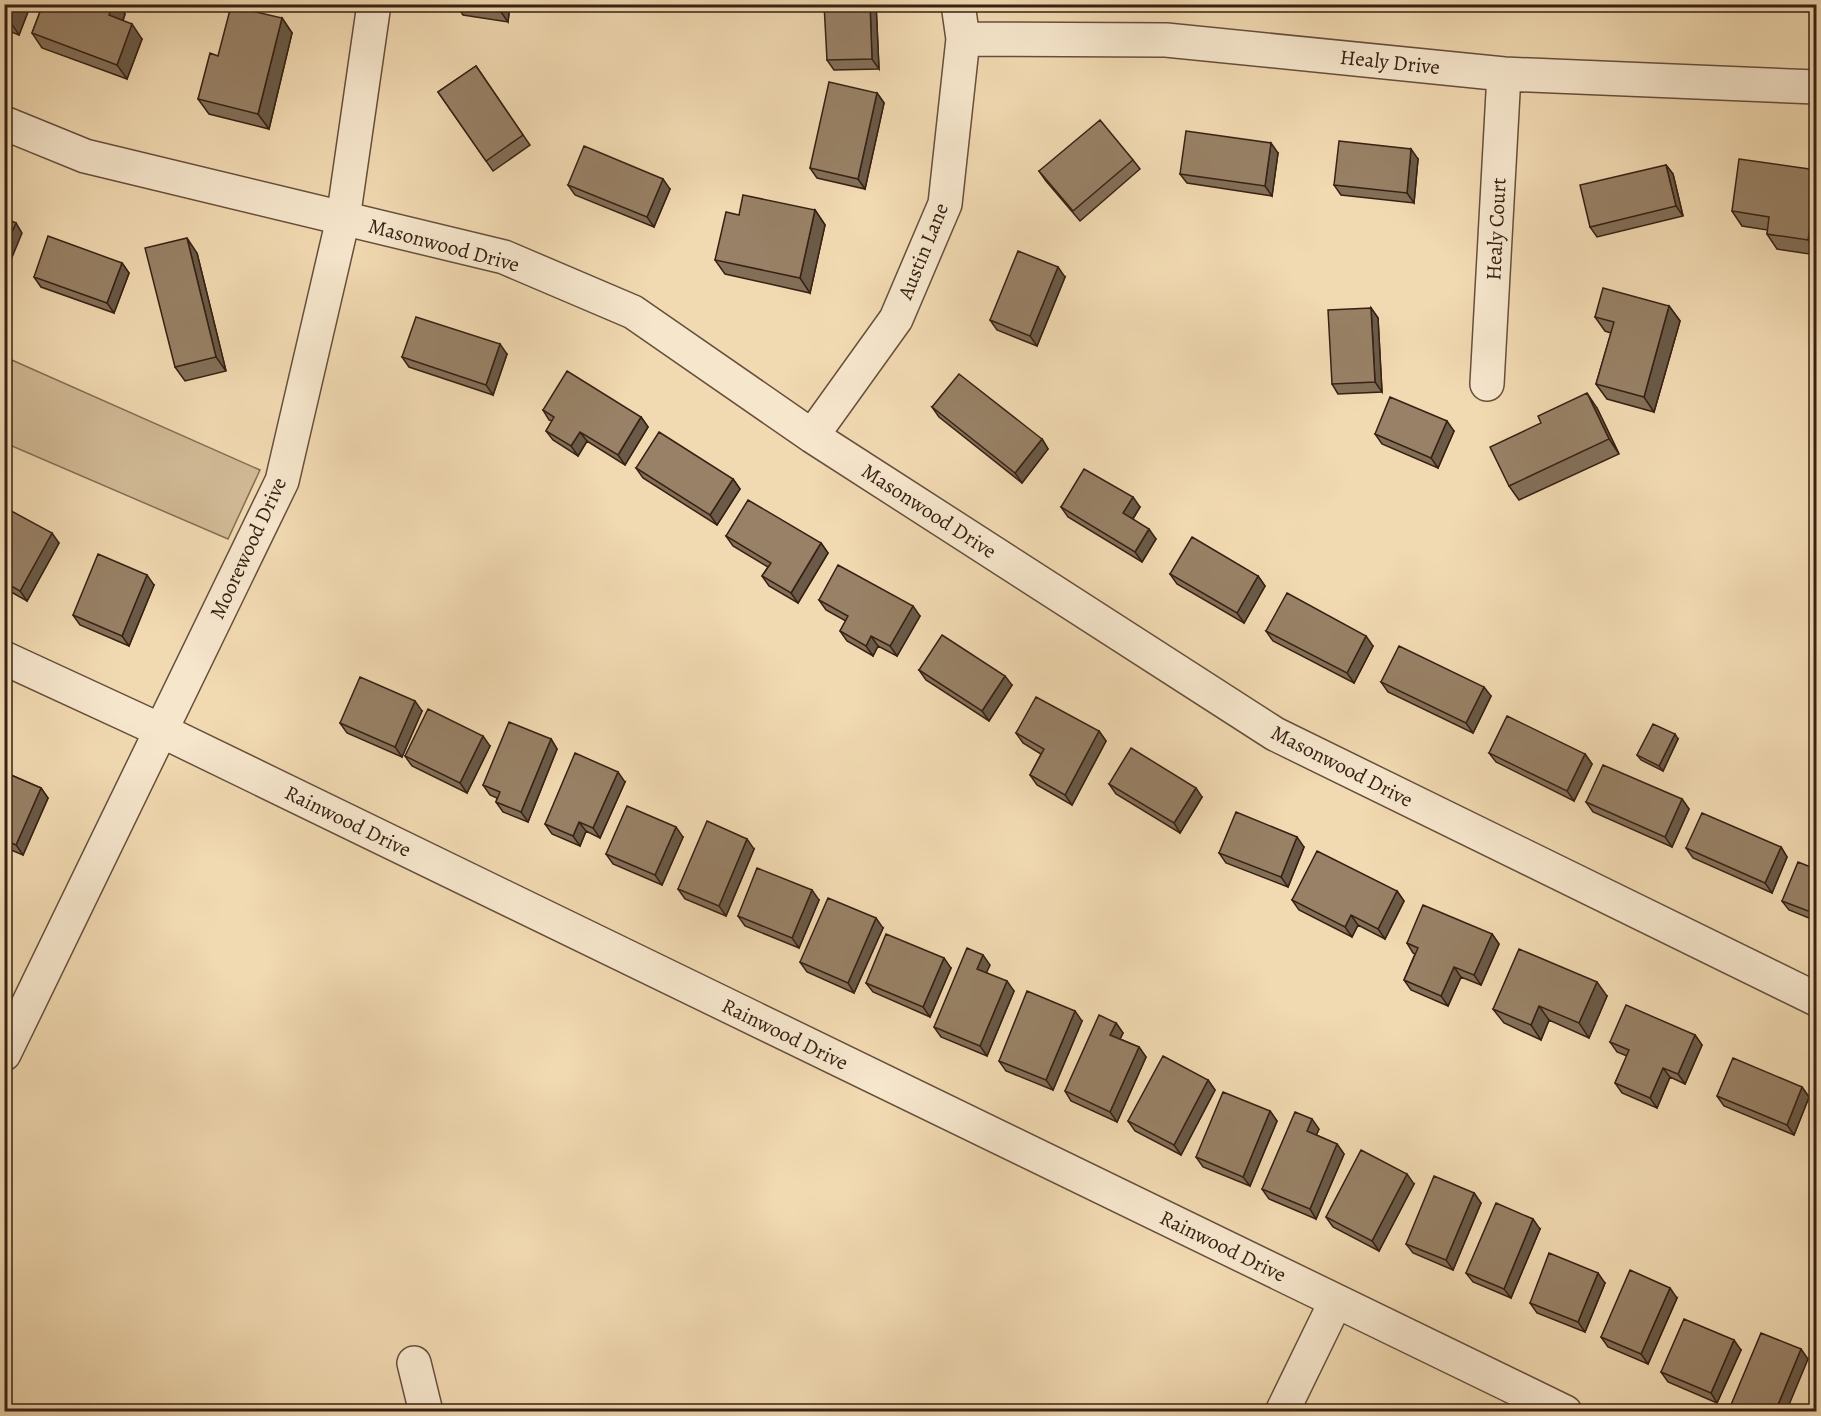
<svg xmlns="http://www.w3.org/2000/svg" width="1821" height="1416" viewBox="0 0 1821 1416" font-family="Alegreya,serif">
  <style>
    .green { fill: #d1ba96; stroke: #846e55; stroke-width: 1.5 }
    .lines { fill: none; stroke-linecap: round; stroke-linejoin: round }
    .street-casing { stroke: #664f3b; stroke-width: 36 }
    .street { stroke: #f6e6cc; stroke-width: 33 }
    .wall { fill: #836f58; stroke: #372114; stroke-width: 1.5 }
    .shaded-wall { fill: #6a5a47; stroke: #372114; stroke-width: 1.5 }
    .building { fill: #988166; stroke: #372114; stroke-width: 1.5 }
    .labels { text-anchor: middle; stroke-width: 4.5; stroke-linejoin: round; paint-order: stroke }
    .street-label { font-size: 21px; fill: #372114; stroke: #f6e6cc }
  </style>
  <rect width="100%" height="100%" fill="#f1d9b1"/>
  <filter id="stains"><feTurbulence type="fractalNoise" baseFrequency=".00333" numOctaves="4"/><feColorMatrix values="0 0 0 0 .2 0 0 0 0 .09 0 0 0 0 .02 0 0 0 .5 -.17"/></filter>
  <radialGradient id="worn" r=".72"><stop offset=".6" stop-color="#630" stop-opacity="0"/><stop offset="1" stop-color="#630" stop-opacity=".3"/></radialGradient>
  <path class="green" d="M5,357L260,470L228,539L5,443Z"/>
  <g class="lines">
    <defs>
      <path id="street" d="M963,39L1166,40L1504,74L1816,87
        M4,123L85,156L504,257L633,312L812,436L1275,734L1816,999
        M1487,384L1504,74
        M812,436L896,319L945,204L963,39L958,4
        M4,658L160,730L1565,1412
        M4,1054L282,481L343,219L374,4
        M414,1363L426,1412
        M1282,1412L1336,1301"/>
    </defs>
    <use href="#street" class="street-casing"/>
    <use href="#street" class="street"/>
  </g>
  <path class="wall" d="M4,4H31L19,35L4,29Z
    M43,4H118L125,14L123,21L142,39L127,79L42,48L32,33Z
    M456,4H510L508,22L463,15Z
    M876,4L879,69L834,70L827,60Z
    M1728,4H1816V12L1730,7Z
    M282,18L292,33L269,129L209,114L198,99L218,56Z
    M476,66L530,145L493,171L438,92Z
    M877,93L884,103L865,189L817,178L810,168Z
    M1278,153L1272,196L1187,183L1180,174Z
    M1418,159L1414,203L1341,195L1334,185Z
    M1133,160L1140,169L1080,221L1046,181L1039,171Z
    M1666,165L1673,174L1683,216L1597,237L1590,227Z
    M1816,170V255L1777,249L1767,234L1768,230L1742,226L1732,211Z
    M568,185L670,189L654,227L575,195Z
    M815,210L825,225L810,293L725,274L715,260L739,215Z
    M197,253L226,371L185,381L175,367Z
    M122,263L129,273L114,313L41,287L34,277Z
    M1065,277L1037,346L997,330L990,320Z
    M1669,306L1680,321L1654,412L1607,399L1596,384L1611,333L1605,331L1595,317Z
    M1371,308L1378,318L1382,392L1338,394L1332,384Z
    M507,354L493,395L409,367L402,357Z
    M932,407L1042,439L1048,449L1022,483L939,417Z
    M1597,408L1619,454L1519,500L1509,486L1541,423Z
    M543,410L641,417L648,427L625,465L587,441L578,456L553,440L546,431L552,421L549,420Z
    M1454,431L1438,468L1382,444L1375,434Z
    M636,468L733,479L740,489L717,525L643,478Z
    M4,507L59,543L27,601L4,588Z
    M1061,507H1140L1133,519L1156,539L1142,562L1068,517Z
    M726,536L821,543L828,553L798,603L769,586L762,576L768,567L733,546Z
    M1170,574L1258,576L1265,586L1244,623L1177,584Z
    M154,585L129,646L80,625L73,615Z
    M819,600L920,616L897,656L878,646L873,656L847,641L840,631L846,621L826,610Z
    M1266,631L1373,646L1354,683L1273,641Z
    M919,670L1012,685L989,721L926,680Z
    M1381,682L1491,696L1473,733L1388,692Z
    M422,711L402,757L347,733L340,723Z
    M1099,731L1106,741L1072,805L1037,785L1030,775L1041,754L1023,743L1016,733Z
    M551,739L557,749L528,822L503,812L496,802L497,798L490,795L483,785Z
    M1678,739L1663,771L1641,760L1637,755Z
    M490,746L467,793L412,766L405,756Z
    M1489,753L1585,754L1592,764L1574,801L1496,762Z
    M4,772L41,788L48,798L23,855L4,847Z
    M625,782L600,838L586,831L580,846L552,834L545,824Z
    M1109,784L1202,797L1180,833L1116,794Z
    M1682,799L1689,809L1672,847L1593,812L1586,802Z
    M683,837L662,885L613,864L606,854Z
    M1304,847L1288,887L1226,863L1219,853Z
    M1781,847L1787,857L1772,893L1693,858L1686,848Z
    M754,849L726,916L685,899L678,889Z
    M1816,869V921L1789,910L1782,901Z
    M1397,891L1404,901L1385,939L1358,925L1352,937L1299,910L1292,900Z
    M819,900L799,948L745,926L738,916Z
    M883,928L854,993L807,972L800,962Z
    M1492,934L1499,944L1481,985L1461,977L1448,1006L1411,990L1404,980L1415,954L1413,953L1407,943Z
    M990,965L986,972L1014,991L987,1056L941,1037L934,1027Z
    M951,968L930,1017L873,992L866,983Z
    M1607,996L1589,1038L1549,1020L1541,1040L1504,1023L1493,1009Z
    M1082,1021L1053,1090L1006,1071L999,1061Z
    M1116,1023L1123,1033L1120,1039L1139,1047L1146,1057L1117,1122L1071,1101L1065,1091Z
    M1695,1035L1702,1045L1685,1084L1670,1077L1657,1108L1622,1093L1615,1083L1627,1056L1617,1052L1610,1042Z
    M1208,1080L1215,1090L1181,1155L1135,1131L1128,1121Z
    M1802,1087L1809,1097L1794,1135L1724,1106L1717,1096Z
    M1270,1111L1277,1121L1250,1186L1203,1167L1196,1157Z
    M1319,1129L1316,1135L1337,1144L1344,1154L1316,1219L1269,1199L1262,1189Z
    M1414,1184L1379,1251L1333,1227L1326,1217Z
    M1474,1193L1481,1203L1453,1270L1413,1253L1406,1244Z
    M1540,1229L1511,1298L1473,1282L1466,1273Z
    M1605,1283L1585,1332L1537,1313L1530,1303Z
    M1677,1298L1648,1364L1608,1347L1601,1337Z
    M1741,1350L1717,1403L1668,1382L1661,1372Z"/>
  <path class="shaded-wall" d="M15,4H31L19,35L9,20Z
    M113,4H118L125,14L119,30L109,15Z
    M502,4H510L508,22L501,12Z
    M870,4H876L879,69L872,59Z
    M282,18L292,33L269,129L258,114Z
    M132,24L142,39L127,79L117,65Z
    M877,93L884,103L865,189L858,179Z
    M1271,143L1278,153L1272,196L1265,186Z
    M1411,149L1418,159L1414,203L1407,193Z
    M1666,165L1673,174L1683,216L1676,206Z
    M663,179L670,189L654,227L647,217Z
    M815,210L825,225L810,293L800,278Z
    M1812,215L1816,222V252L1808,240Z
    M16,223L22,233L6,272L4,270V249Z
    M187,238L197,253L226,371L216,357Z
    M122,263L129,273L114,313L107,303Z
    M1058,267L1065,277L1037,346L1030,336Z
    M1669,306L1680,321L1654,412L1644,397Z
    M1371,308L1378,318L1382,392L1375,382Z
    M500,344L507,354L493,395L486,385Z
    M1587,393L1597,408L1619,454L1609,439Z
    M641,417L648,427L625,465L618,455Z
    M1447,421L1454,431L1438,468L1431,458Z
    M580,432L587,441L578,456L571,446Z
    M1042,439L1048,449L1022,483L1015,473Z
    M733,479L740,489L717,525L710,515Z
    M1133,497L1140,507L1130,523L1123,513Z
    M1149,529L1156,539L1142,562L1135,552Z
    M52,533L59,543L27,601L20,591Z
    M821,543L828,553L798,603L791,593Z
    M147,575L154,585L129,646L122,636Z
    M1258,576L1265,586L1244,623L1237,613Z
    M913,606L920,616L897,656L890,646Z
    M871,636L878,646L873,656L866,646Z
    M1366,636L1373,646L1354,683L1347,673Z
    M1005,676L1012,685L989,721L982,711Z
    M1484,687L1491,696L1473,733L1466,723Z
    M415,701L422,711L402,757L395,747Z
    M1099,731L1106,741L1072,805L1065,795Z
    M1675,734L1678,739L1663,771L1659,766Z
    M483,736L490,746L467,793L460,783Z
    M551,739L557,749L528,822L521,812Z
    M1585,754L1592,764L1574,801L1567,791Z
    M618,772L625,782L600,838L593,828Z
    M41,788L48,798L23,855L16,845Z
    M1196,788L1202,797L1180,833L1174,823Z
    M1682,799L1689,809L1672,847L1665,837Z
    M579,822L586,831L580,846L573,836Z
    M676,827L683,837L662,885L655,875Z
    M1297,837L1304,847L1288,887L1281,877Z
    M747,839L754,849L726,916L719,906Z
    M1781,847L1787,857L1772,893L1765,883Z
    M812,890L819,900L799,948L792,938Z
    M1397,891L1404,901L1385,939L1378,929Z
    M1351,915L1358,925L1352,937L1345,927Z
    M876,918L883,928L854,993L848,983Z
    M1492,934L1499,944L1481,985L1474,975Z
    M983,955L990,965L984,978L977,969Z
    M944,958L951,968L930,1017L923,1007Z
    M1454,967L1461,977L1448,1006L1441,996Z
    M1007,981L1014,991L987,1056L980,1046Z
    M1597,982L1607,996L1589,1038L1579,1023Z
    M1539,1006L1549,1020L1541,1040L1531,1025Z
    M1075,1011L1082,1021L1053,1090L1046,1080Z
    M1116,1023L1123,1033L1117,1045L1110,1035Z
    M1695,1035L1702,1045L1685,1084L1678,1074Z
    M1139,1047L1146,1057L1117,1122L1110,1112Z
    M1663,1068L1670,1077L1657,1108L1650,1098Z
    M1208,1080L1215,1090L1181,1155L1174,1145Z
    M1802,1087L1809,1097L1794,1135L1787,1125Z
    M1270,1111L1277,1121L1250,1186L1243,1177Z
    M1312,1119L1319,1129L1314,1141L1307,1131Z
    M1337,1144L1344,1154L1316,1219L1310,1209Z
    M1407,1174L1414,1184L1379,1251L1372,1241Z
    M1474,1193L1481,1203L1453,1270L1446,1260Z
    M1533,1219L1540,1229L1511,1298L1504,1289Z
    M1598,1273L1605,1283L1585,1332L1578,1322Z
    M1670,1288L1677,1298L1648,1364L1641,1354Z
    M1734,1340L1741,1350L1717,1403L1711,1393Z
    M1801,1349L1808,1359L1786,1412H1775Z"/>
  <path class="building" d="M4,4H15L9,20L4,19Z
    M43,4H113L109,15L132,24L117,65L32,33Z
    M456,4H502L501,12Z
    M824,4H870L872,59L827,60Z
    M231,6L282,18L258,114L198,99L210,53L218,56Z
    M476,66L523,135L486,161L438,92Z
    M829,82L877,93L858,179L810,168Z
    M1100,120L1133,160L1073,211L1039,171Z
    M1186,131L1271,143L1265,186L1180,174Z
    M1339,141L1411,149L1407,193L1334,185Z
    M584,146L663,179L647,217L568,185Z
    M1739,159L1816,170V216L1812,215L1808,240L1767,234L1769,217L1732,211Z
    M1666,165L1676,206L1590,227L1580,185Z
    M743,195L815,210L800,278L715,260L726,212L739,215Z
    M4,218L16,223L4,249Z
    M48,236L122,263L107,303L34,277Z
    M187,238L216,357L175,367L145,248Z
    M1018,251L1058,267L1030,336L990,320Z
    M1603,288L1669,306L1644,397L1596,384L1614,322L1595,317Z
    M1371,308L1375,382L1332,384L1328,310Z
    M416,317L500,344L486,385L402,357Z
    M567,371L641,417L618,455L580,432L571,446L546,431L554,417L543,410Z
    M959,374L1042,439L1015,473L932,407Z
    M1587,393L1609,439L1509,486L1490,447L1541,423L1538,416Z
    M1390,397L1447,421L1431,458L1375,434Z
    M659,432L733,479L710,515L636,468Z
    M1084,469L1133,497L1123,513L1149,529L1135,552L1061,507Z
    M748,500L821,543L791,593L762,576L771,563L726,536Z
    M4,507L52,533L20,591L4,582Z
    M1192,537L1258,576L1237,613L1170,574Z
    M98,554L147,575L122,636L73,615Z
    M838,565L913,606L890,646L871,636L866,646L840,631L848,616L819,600Z
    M1287,593L1366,636L1347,673L1266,631Z
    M942,635L1005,676L982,711L919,670Z
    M1399,646L1484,687L1466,723L1381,682Z
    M360,677L415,701L395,747L340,723Z
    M1036,697L1099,731L1065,795L1030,775L1044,749L1016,733Z
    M428,709L483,736L460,783L405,756Z
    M1507,716L1585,754L1567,791L1489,753Z
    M509,722L551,739L521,812L496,802L500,792L483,785Z
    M1653,724L1675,734L1659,766L1637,755Z
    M1131,748L1196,788L1174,823L1109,784Z
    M575,753L618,772L593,828L579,822L573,836L545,824Z
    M1603,765L1682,799L1665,837L1586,802Z
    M4,772L41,788L16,845L4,840Z
    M627,806L676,827L655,875L606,854Z
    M1236,812L1297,837L1281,877L1219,853Z
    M1702,813L1781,847L1765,883L1686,848Z
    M707,821L747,839L719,906L678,889Z
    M1317,851L1397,891L1378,929L1351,915L1345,927L1292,900Z
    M1798,862L1816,869V914L1782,901Z
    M757,868L812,890L792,938L738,916Z
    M828,898L876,918L848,983L800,962Z
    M1423,905L1492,934L1474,975L1454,967L1441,996L1404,980L1418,948L1407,943Z
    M886,934L944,958L923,1007L866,983Z
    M967,948L983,955L977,969L1007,981L980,1046L934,1027Z
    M1519,949L1597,982L1579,1023L1539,1006L1531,1025L1493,1009Z
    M1027,991L1075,1011L1046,1080L999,1061Z
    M1626,1005L1695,1035L1678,1074L1663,1068L1650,1098L1615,1083L1629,1050L1610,1042Z
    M1099,1015L1116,1023L1110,1035L1139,1047L1110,1112L1065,1091Z
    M1163,1056L1208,1080L1174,1145L1128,1121Z
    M1733,1058L1802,1087L1787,1125L1717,1096Z
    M1223,1092L1270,1111L1243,1177L1196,1157Z
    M1295,1112L1312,1119L1307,1131L1337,1144L1310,1209L1262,1189Z
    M1816,1134V1146L1812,1144Z
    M1361,1150L1407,1174L1372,1241L1326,1217Z
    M1434,1176L1474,1193L1446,1260L1406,1244Z
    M1496,1203L1533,1219L1504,1289L1466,1273Z
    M1549,1253L1598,1273L1578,1322L1530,1303Z
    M1630,1270L1670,1288L1641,1354L1601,1337Z
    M1684,1319L1734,1340L1711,1393L1661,1372Z
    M1761,1333L1801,1349L1775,1412H1728Z
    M1816,1395V1412H1808Z"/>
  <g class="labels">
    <g class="street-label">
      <text transform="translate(1390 62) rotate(6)" y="7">Healy Drive</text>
      <text transform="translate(1496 229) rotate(-87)" y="7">Healy Court</text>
      <text transform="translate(444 245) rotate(15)" y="7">Masonwood Drive</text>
      <text transform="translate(923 251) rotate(-68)" y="7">Austin Lane</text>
      <text transform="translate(929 511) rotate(33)" y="7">Masonwood Drive</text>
      <text transform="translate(248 548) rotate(-65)" y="7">Moorewood Drive</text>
      <text transform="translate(1342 766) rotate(27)" y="7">Masonwood Drive</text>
      <text transform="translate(348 821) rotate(26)" y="7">Rainwood Drive</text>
      <text transform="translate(785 1034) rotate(26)" y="7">Rainwood Drive</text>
      <text transform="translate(1223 1246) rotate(26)" y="7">Rainwood Drive</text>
    </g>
  </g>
  <rect width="1821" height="1416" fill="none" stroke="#f1d9b1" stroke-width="24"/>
  <rect x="6" y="6" width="1809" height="1404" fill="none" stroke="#372114" stroke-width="3"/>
  <rect x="12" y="12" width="1797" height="1392" fill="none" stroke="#372114" stroke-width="1.5"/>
  <rect width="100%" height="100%" filter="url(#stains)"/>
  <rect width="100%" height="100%" fill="url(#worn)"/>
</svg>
